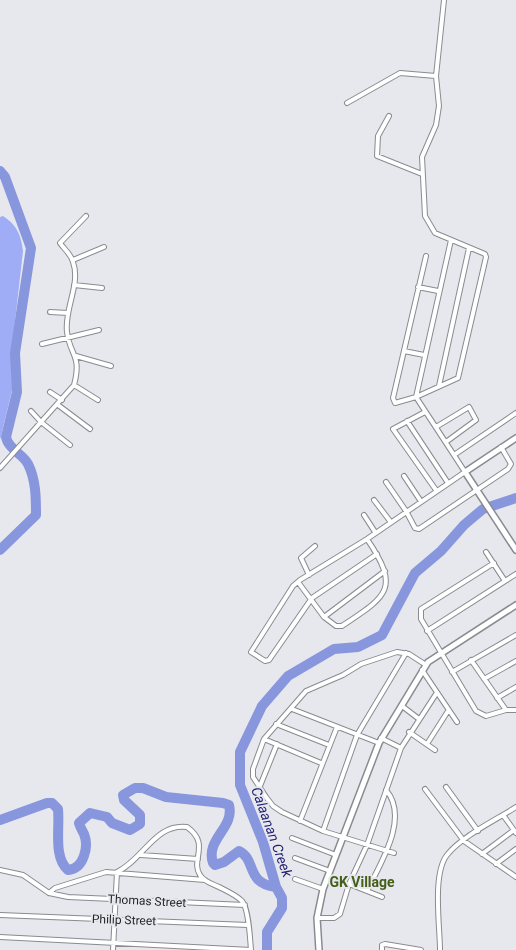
<svg xmlns="http://www.w3.org/2000/svg" width="516" height="950" viewBox="0 0 516 950" font-family="Roboto,sans-serif">
  <style>
    .forest { fill: #9eadf5 }
    .lines { fill: none; stroke-linecap: round; stroke-linejoin: round }
    .river { stroke: #8896dd; stroke-width: 10 }
    .minor-casing { stroke: #8a8b90; stroke-width: 6 }
    .tertiary-casing { stroke: #8a8b90; stroke-width: 8 }
    .minor { stroke: #fff; stroke-width: 4 }
    .tertiary { stroke: #fff; stroke-width: 5 }
    .labels { text-anchor: middle; stroke-width: 4; stroke-linejoin: round; paint-order: stroke }
    .street-label { font-size: 12px; fill: #252528; stroke: #e7e8ee }
    .water-label { font-size: 14px; font-style: italic; fill: #1f1f70; stroke: #e7e8ee }
    .neighbourhood-label { font-size: 14px; font-weight: bold; fill: #465f18; stroke: #e7e8ee }
  </style>
  <rect width="100%" height="100%" fill="#e7e8ee"/>
  <path class="forest" d="M3,216C17,225 21,235 23,251L12,348L14,382L0,440V217Z"/>
  <g class="lines">
    <path class="river" d="M0,171L5,177L31,248L15,353L17,392L6,437C8,449 23,454 28,464C36,480 36,498 36,515L0,550
      M0,820L47,803H52L58,809C60,828 53,857 68,870C84,869 89,846 84,834C82,830 80,827 79,823L90,813L107,817L112,823L130,830L140,824V815L124,800L123,795L135,788H143L166,797L223,803L229,805C235,828 205,839 213,863L215,865L224,862L239,851C257,860 245,883 276,887
      M267,950V932L282,908V898L276,887L263,842L240,785V752L262,706L288,676L334,649L358,647L382,635L415,573L441,551L464,525L483,509L516,498"/>
    <defs>
      <path id="minor" d="M347,103L400,73L436,76
        M389,116L378,136L377,156L422,174
        M426,256L393,398L395,403L416,397L458,378L486,257L485,254L435,233L425,216L422,157L436,125L439,106L436,76L444,0
        M73,260L104,247
        M74,285L102,288
        M418,287L438,291
        M50,312L68,313
        M42,344L99,330
        M404,351L424,355
        M76,356L111,366
        M74,385L98,400
        M439,386L469,248
        M50,392L62,400
        M58,405L90,429
        M31,411L41,422L70,445
        M425,412L393,429L436,490
        M407,421L448,483
        M436,427L469,407L476,420L446,442
        M454,455L516,413
        M0,468L74,385C82,355 70,356 67,332C64,309 81,284 73,262C71,254 64,249 60,243L86,216
        M404,476L420,500
        M386,482L406,511L415,528L419,529L508,469L511,464L501,447
        M374,500L390,521
        M364,515L375,532
        M486,552L505,581
        M377,554L312,598L269,660L265,661L251,652L293,586L300,580L367,539L465,472L416,397L451,240
        M494,563L421,609V619L476,711L486,716L506,710H516
        M309,575L301,558L315,546
        M298,582L324,617L336,626H342C387,596 401,589 367,539
        M324,617L385,571
        M427,631L516,574
        M471,660L506,710
        M422,670L457,722
        M452,672L516,635
        M484,679L516,661
        M497,698L516,687
        M402,706L419,719
        M292,709L379,743
        M276,724L329,745
        M409,732L435,750
        M381,738L401,748
        M264,739L321,763
        M427,744L448,711
        M260,786L277,744
        M446,787L478,831
        M425,789L464,841L516,877
        M503,815L516,833
        M300,821L337,727
        M323,831L357,735L406,653
        M292,838L336,855
        M394,853L323,831L282,812L273,806L266,797L253,777V769L264,739L306,691L343,675L361,664L397,652L409,654L426,665
        M482,854L514,830
        M141,855L198,859
        M295,858L330,871
        M496,864L516,849
        M0,870L23,875L49,893L68,897L245,905
        M117,872C144,859 155,823 187,827C211,844 190,860 200,875C204,882 213,884 219,887C227,891 236,895 242,901C249,909 250,939 251,950
        M295,879L323,889
        M349,884L382,897
        M367,891C380,864 410,818 386,790
        M49,893L55,888L106,872L205,880
        M0,915L248,925
        M317,918H334L340,914L349,884L367,845L401,748L436,694
        M0,937L251,950
        M113,950L117,872
        M382,950V945L385,944L421,950
        M440,950C440,927 432,874 447,855C462,836 496,820 516,807"/>
      <path id="tertiary" d="M516,438L465,472L516,550
        M319,950L317,918L323,889L379,743L428,662L516,605"/>
    </defs>
    <use href="#minor" class="minor-casing"/>
    <use href="#tertiary" class="tertiary-casing"/>
    <use href="#minor" class="minor"/>
    <use href="#tertiary" class="tertiary"/>
  </g>
  <g class="labels">
    <g class="street-label">
      <text transform="translate(147 901) rotate(3)" y="4">Thomas Street</text>
      <text transform="translate(124 920) rotate(2)" y="4">Philip Street</text>
    </g>
    <g class="water-label">
      <text transform="translate(272 832) rotate(70)" y="5">Calaanan Creek</text>
    </g>
    <g class="neighbourhood-label">
      <text x="362" y="887">GK Village</text>
    </g>
  </g>
</svg>
